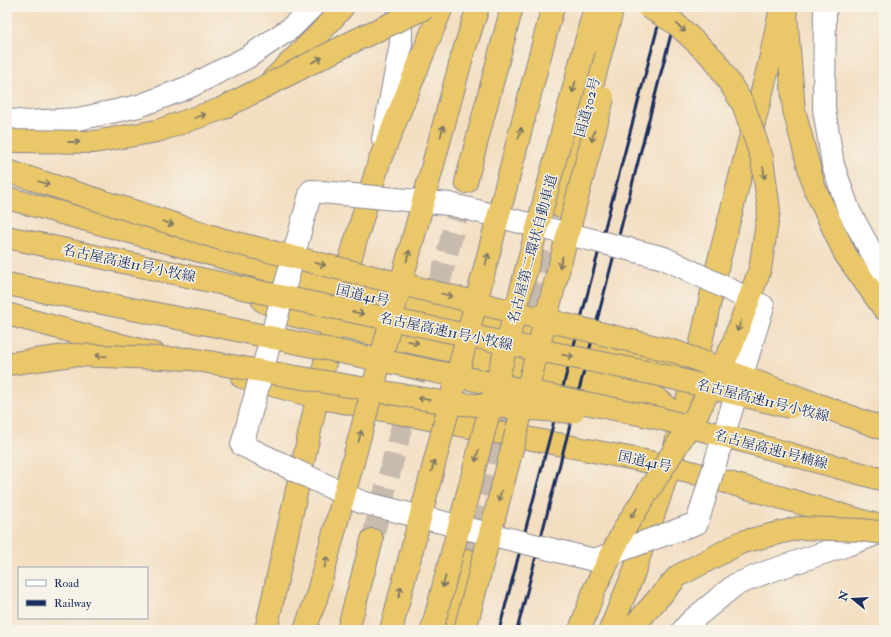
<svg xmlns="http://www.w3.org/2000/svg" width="891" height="637" viewBox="0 0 891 637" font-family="'IM FELL Double Pica','Noto Serif JP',serif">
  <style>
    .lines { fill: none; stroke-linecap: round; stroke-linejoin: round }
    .highway-tunnel { stroke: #c8bbad; stroke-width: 22; stroke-dasharray: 22 11; stroke-linecap: butt }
    .street-casing { stroke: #878690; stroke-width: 24 }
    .highway-casing { stroke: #878690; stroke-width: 24 }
    .street { stroke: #fff; stroke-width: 22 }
    .highway { stroke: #eac769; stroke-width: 22 }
    .rail { stroke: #1b2f5e; stroke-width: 3 }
    .street-bridge-casing { stroke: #878690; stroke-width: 24; stroke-linecap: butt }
    .highway-bridge-casing { stroke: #878690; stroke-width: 24; stroke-linecap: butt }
    .street-bridge { stroke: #fff; stroke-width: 22 }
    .highway-bridge { stroke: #eac769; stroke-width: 22 }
    .oneway { stroke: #787363 }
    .labels { text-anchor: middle; stroke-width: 3; stroke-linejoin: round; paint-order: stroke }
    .street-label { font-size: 14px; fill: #1b2f5e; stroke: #f7f3e8 }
  </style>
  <rect width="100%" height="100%" fill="#f7f3e8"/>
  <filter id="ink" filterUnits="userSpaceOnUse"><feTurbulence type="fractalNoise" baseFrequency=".025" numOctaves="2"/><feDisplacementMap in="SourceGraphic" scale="8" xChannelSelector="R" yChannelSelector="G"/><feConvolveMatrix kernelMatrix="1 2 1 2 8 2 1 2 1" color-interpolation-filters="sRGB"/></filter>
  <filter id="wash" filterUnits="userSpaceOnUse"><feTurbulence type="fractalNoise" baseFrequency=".012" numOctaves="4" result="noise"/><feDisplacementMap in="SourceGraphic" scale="16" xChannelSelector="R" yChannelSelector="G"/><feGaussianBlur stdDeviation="0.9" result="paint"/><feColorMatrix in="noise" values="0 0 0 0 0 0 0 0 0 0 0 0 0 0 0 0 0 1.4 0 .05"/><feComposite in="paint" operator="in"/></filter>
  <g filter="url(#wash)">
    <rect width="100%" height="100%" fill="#f3dec1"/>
  </g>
  <g filter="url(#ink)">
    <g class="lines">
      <path class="highway-tunnel" d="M372,540L466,182
        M467,560L560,206"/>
      <defs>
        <path id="street" d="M825,7L824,109L833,165L849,211L884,275
          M7,120L28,122L78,119L139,106L189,87L248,57L291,28L312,7
          M383,139L401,44V17L397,7
          M683,630L691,621L735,585L764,573L847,545L884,531"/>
        <path id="highway" d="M786,14L794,110L814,187L845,254L884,309
          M544,40L553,7
          M584,49L595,7
          M462,57L478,7
          M271,81L318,35L343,7
          M466,182L512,7
          M7,198L341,290L718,376
          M560,206L613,7
          M263,301L292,315L333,325L648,394C670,405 672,410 678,433
          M7,314L155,354
          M242,377L317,397L670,466L884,527
          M266,630L341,290L379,162L442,7
          M305,630L316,599
          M348,630L372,540
          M448,630L467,560
          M610,630L633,575L670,466L695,370L718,264L770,60L781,7
          M630,630L678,576L742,542"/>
      </defs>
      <use href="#street" class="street-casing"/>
      <use href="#highway" class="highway-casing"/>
      <use href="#street" class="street"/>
      <use href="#highway" class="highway"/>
      <path class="rail" d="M499,630L663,7
        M517,630L678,7"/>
      <defs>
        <path id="street-bridge" d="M311,191L449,204L664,258L763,306L697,523L594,560L361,502L242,445Z"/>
        <path id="highway-bridge" d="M7,139L15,141L94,142L157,131L221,109L356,40L427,7
          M7,171L224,240L676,352L884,429
          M7,237L307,302L660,375L790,407
          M7,284L217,326L658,418L728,437L884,480
          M7,364L73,355L191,359L448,403L573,412
          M742,542L799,528L862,530L884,533
          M316,599L462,57
          M391,630L544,40
          M432,630L584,49
          M465,630L603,98
          M580,630L595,588L623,531L697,414L732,346L760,269L769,210L762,158L743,104L715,60L675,23L648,7"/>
      </defs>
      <use href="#street-bridge" class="street-bridge-casing"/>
      <use href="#highway-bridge" class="highway-bridge-casing"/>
      <use href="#street-bridge" class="street-bridge"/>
      <use href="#highway-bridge" class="highway-bridge"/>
    </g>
    <defs><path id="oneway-shaft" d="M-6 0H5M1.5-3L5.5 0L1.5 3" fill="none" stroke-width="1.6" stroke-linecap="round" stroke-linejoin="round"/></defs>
    <g class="oneway">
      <use href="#oneway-shaft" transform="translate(681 28) rotate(43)"/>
      <use href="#oneway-shaft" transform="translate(317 60) rotate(-27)"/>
      <use href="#oneway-shaft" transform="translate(574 87) rotate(105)"/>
      <use href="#oneway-shaft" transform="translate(200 116) rotate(-19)"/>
      <use href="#oneway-shaft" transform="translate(442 131) rotate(-75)"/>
      <use href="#oneway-shaft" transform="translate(520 133) rotate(-75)"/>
      <use href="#oneway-shaft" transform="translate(593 136) rotate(105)"/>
      <use href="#oneway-shaft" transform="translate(74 142) rotate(1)"/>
      <use href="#oneway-shaft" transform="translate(764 173) rotate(82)"/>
      <use href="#oneway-shaft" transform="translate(44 183) rotate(18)"/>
      <use href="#oneway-shaft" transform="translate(168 223) rotate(18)"/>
      <use href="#oneway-shaft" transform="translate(408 256) rotate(-75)"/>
      <use href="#oneway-shaft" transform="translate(487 259) rotate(-75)"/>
      <use href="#oneway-shaft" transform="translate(561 262) rotate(105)"/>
      <use href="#oneway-shaft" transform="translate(320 264) rotate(14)"/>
      <use href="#oneway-shaft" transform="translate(447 295) rotate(14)"/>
      <use href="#oneway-shaft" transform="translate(358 313) rotate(12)"/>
      <use href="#oneway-shaft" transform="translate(739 326) rotate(110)"/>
      <use href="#oneway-shaft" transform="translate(413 342) rotate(12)"/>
      <use href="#oneway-shaft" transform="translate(101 356) rotate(-178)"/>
      <use href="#oneway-shaft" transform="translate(568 356) rotate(12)"/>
      <use href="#oneway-shaft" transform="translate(424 399) rotate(-170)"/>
      <use href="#oneway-shaft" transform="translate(360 436) rotate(-75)"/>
      <use href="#oneway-shaft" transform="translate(477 456) rotate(105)"/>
      <use href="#oneway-shaft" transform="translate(433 466) rotate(-75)"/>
      <use href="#oneway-shaft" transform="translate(500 496) rotate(105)"/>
      <use href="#oneway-shaft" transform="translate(634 513) rotate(123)"/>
      <use href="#oneway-shaft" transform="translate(326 562) rotate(-75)"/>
      <use href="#oneway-shaft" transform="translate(444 582) rotate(105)"/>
      <use href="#oneway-shaft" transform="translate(400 592) rotate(-75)"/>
    </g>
  </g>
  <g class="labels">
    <g class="street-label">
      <text transform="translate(587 107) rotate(-75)" y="5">国道302号</text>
      <text transform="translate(532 249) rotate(-75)" y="5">名古屋第二環状自動車道</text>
      <text transform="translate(129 263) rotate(12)" y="5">名古屋高速11号小牧線</text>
      <text transform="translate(363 295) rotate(13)" y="5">国道41号</text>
      <text transform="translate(446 331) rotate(12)" y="5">名古屋高速11号小牧線</text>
      <text transform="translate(763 400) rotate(14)" y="5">名古屋高速11号小牧線</text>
      <text transform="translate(771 449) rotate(15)" y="5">名古屋高速1号楠線</text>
      <text transform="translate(645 461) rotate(12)" y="5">国道41号</text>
    </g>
  </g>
  <rect width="891" height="637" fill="none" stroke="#f7f3e8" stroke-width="24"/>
  <rect x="18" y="567" width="130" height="52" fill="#f7f3e8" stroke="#9fa5b1"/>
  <rect x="26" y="580" width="20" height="6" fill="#ffffff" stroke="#9fa5b1"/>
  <text x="54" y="587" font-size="12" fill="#1b2f5e">Road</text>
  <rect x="26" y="600" width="20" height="6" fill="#1b2f5e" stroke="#9fa5b1"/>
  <text x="54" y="607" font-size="12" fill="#1b2f5e">Railway</text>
  <g transform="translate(853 599) rotate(288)" stroke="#f7f3e8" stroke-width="3" paint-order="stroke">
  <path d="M0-3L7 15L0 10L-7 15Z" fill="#1b2f5e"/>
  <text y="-6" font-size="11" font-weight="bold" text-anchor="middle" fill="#1b2f5e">N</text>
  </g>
</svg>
